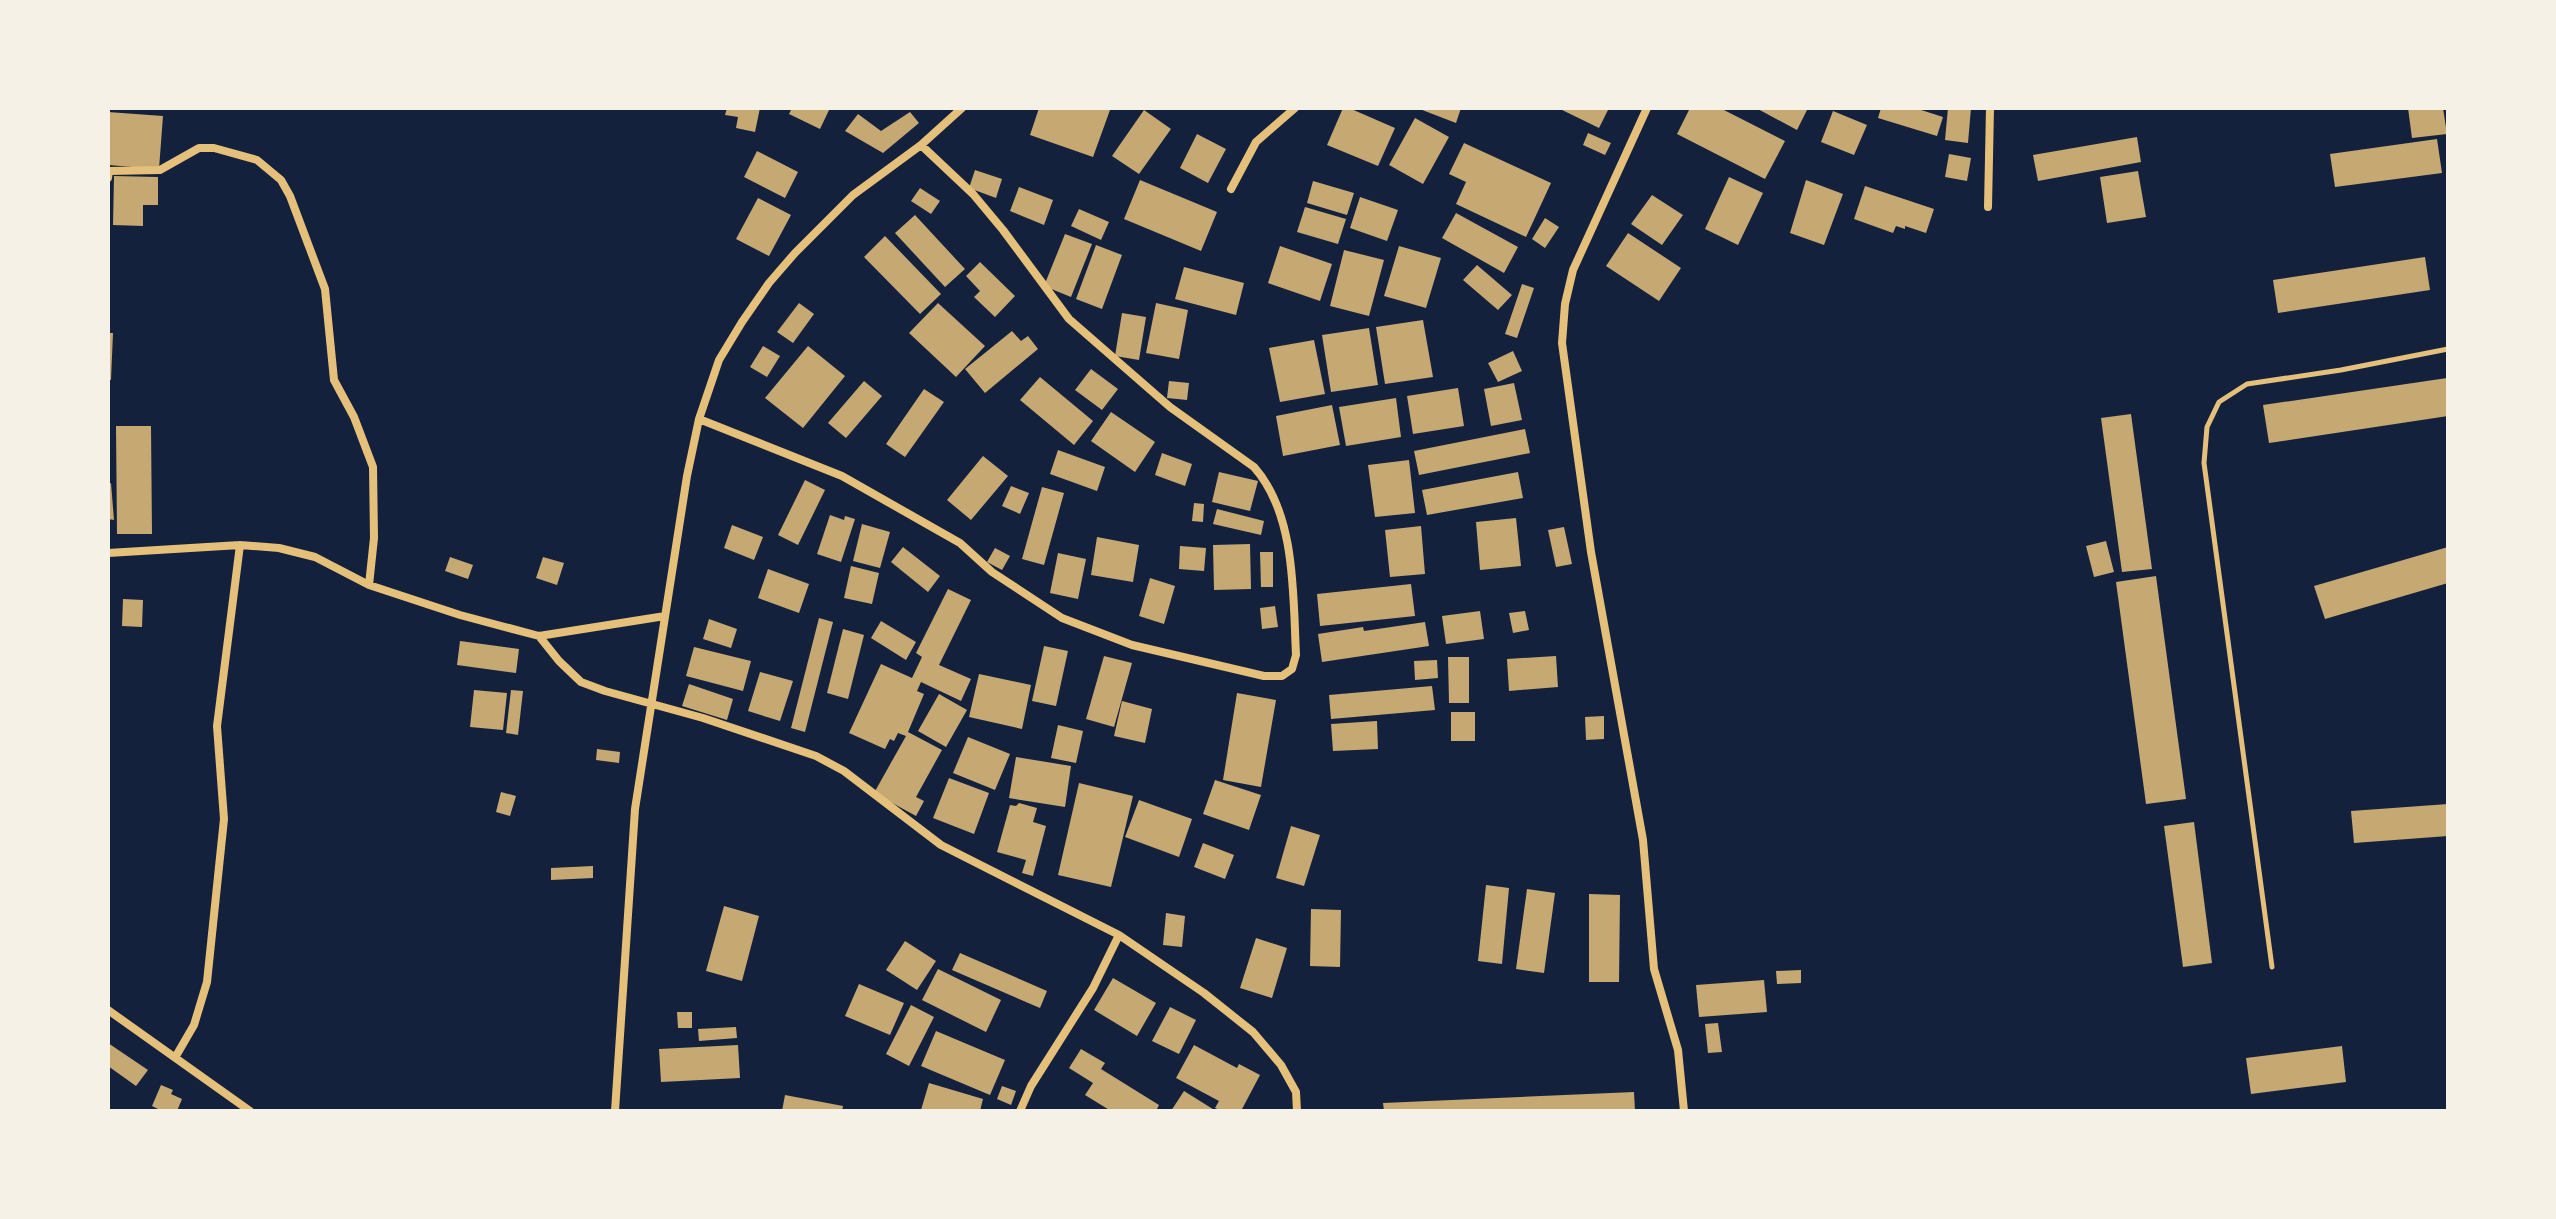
<svg xmlns="http://www.w3.org/2000/svg" width="2556" height="1219" viewBox="0 0 2556 1219" font-family="'Fira Sans',sans-serif">
  <style>
    .building { fill: #c6a872 }
    .lines { fill: none; stroke-linecap: round; stroke-linejoin: round }
    .service { stroke: #e5c07b; stroke-width: 5 }
    .minor { stroke: #e5c07b; stroke-width: 8 }
  </style>
  <rect width="100%" height="100%" fill="#14213d"/>
  <path class="building" d="M727,108H760L755,132L736,128L738,117L725,115Z
    M792,108H830L820,129L789,114Z
    M1039,108L1110,110L1093,157L1030,135Z
    M1343,108H1349L1395,128L1378,166L1327,145Z
    M1417,108H1461L1456,123Z
    M1558,108H1609L1599,128Z
    M1690,108H1720L1785,141L1765,179L1677,134Z
    M1756,108H1808L1797,130Z
    M1881,108H1915L1943,117L1937,136L1878,118Z
    M1948,108H1971L1968,143L1945,140Z
    M2408,108H2443L2447,134L2412,138Z
    M1144,110L1171,129L1139,174L1112,156Z
    M1833,111L1867,125L1854,155L1821,142Z
    M108,112L163,116L159,169L108,165Z
    M910,112L919,123L883,153L845,131L858,114L881,131Z
    M1415,118L1449,137L1423,184L1389,165Z
    M1588,133L1611,143L1605,155L1583,145Z
    M1197,134L1226,149L1208,183L1180,168Z
    M2137,137L2141,162L2038,181L2033,155Z
    M2437,139L2442,173L2335,187L2330,154Z
    M1464,143L1551,183L1526,237L1456,204L1466,182L1449,174Z
    M757,151L798,172L785,198L744,177Z
    M1949,154L1971,158L1967,181L1945,177Z
    M975,170L1002,179L996,198L969,188Z
    M2138,171L2146,217L2107,223L2100,177Z
    M114,176L158,177V205H143V226L113,225Z
    M1729,177L1763,193L1738,245L1705,229Z
    M1140,180L1217,212L1201,251L1124,219Z
    M1806,180L1843,194L1824,245L1790,233Z
    M1313,181L1354,193L1347,215L1307,203Z
    M1865,186L1934,209L1926,233L1905,226V229L1896,226L1893,233L1854,219Z
    M1019,187L1053,200L1044,225L1010,211Z
    M920,188L940,201L931,214L911,201Z
    M1652,195L1683,215L1662,245L1631,224Z
    M1360,197L1398,210L1387,241L1350,228Z
    M758,198L791,215L769,256L736,239Z
    M1305,207L1346,219L1338,244L1297,232Z
    M1079,209L1109,222L1101,240L1071,226Z
    M1456,213L1518,247L1504,273L1442,238Z
    M915,215L965,269L945,287L895,233Z
    M1545,218L1559,227L1545,248L1532,239Z
    M1628,233L1681,268L1659,301L1606,266Z
    M1065,234L1092,244L1071,297L1044,286Z
    M885,236L941,294L920,314L864,257Z
    M1096,245L1122,255L1102,309L1076,299Z
    M1280,246L1332,264L1320,301L1268,283Z
    M1399,246L1441,258L1426,308L1384,296Z
    M1344,250L1384,260L1369,316L1330,306Z
    M2425,257L2430,290L2278,313L2273,280Z
    M980,262L1015,296L995,317L974,297L980,291L966,276Z
    M1477,265L1512,295L1498,310L1463,280Z
    M1184,267L1244,283L1236,315L1175,299Z
    M1522,284L1534,288L1517,338L1505,334Z
    M799,303L814,314L793,343L777,332Z
    M938,303L985,346L956,377L909,333Z
    M1156,303L1188,310L1179,359L1146,353Z
    M1122,313L1146,317L1139,360L1115,356Z
    M1423,320L1433,377L1385,384L1376,327Z
    M1369,328L1378,385L1331,392L1322,335Z
    M1012,331L1021,341L1028,336L1038,349L985,393L965,369Z
    M108,333H113L111,380H108Z
    M1314,340L1325,394L1280,402L1269,348Z
    M763,346L780,356L767,377L750,367Z
    M808,346L845,376L803,428L765,398Z
    M1513,351L1522,371L1498,382L1488,363Z
    M1091,369L1118,389L1102,410L1075,390Z
    M1040,377L1093,421L1074,445L1020,400Z
    M2447,378L2448,416L2269,443L2263,405Z
    M864,381L882,396L846,438L828,423Z
    M1169,381L1189,383L1187,400L1167,398Z
    M1514,383L1522,420L1491,426L1484,389Z
    M1458,388L1464,426L1413,434L1407,396Z
    M924,389L944,402L905,457L886,444Z
    M1396,398L1401,437L1346,446L1339,407Z
    M1332,405L1340,445L1283,456L1276,416Z
    M1111,412L1155,442L1135,472L1091,441Z
    M2131,414L2152,569L2122,572L2101,418Z
    M116,426H151L152,534H117Z
    M1525,429L1530,453L1419,475L1414,451Z
    M1058,450L1105,467L1097,491L1050,474Z
    M1162,453L1192,464L1185,486L1155,475Z
    M983,456L1008,476L971,520L947,500Z
    M1409,460L1415,513L1375,517L1368,465Z
    M1219,472L1258,481L1250,511L1212,502Z
    M1518,472L1523,498L1427,515L1422,490Z
    M805,480L825,490L798,545L778,535Z
    M111,483L114,520L108,519V484Z
    M1011,486L1029,493L1020,514L1002,506Z
    M1042,487L1064,493L1044,565L1022,559Z
    M1194,503L1204,504L1203,522L1192,521Z
    M1217,509L1264,521L1261,535L1213,524Z
    M830,515L844,520L845,516L855,519L841,562L817,554Z
    M1516,518L1521,566L1480,570L1476,522Z
    M862,524L890,532L880,568L853,561Z
    M732,525L763,537L754,560L724,548Z
    M1421,526L1425,574L1390,577L1385,530Z
    M1564,527L1572,564L1556,567L1548,530Z
    M1097,537L1139,545L1133,582L1091,575Z
    M2106,541L2114,572L2094,577L2086,546Z
    M1250,544L1251,589L1214,590L1213,545Z
    M1180,546L1206,548L1204,571L1179,569Z
    M903,547L940,576L928,592L891,562Z
    M2448,547V583L2325,619L2314,586Z
    M995,548L1010,556L1002,570L987,562Z
    M1260,552H1273V587H1261Z
    M1058,553L1086,559L1078,599L1050,593Z
    M450,557L473,565L468,579L445,571Z
    M543,557L564,563L557,585L536,578Z
    M851,566L879,573L872,604L844,598Z
    M768,569L809,584L799,613L758,598Z
    M2156,576L2186,799L2146,804L2116,582Z
    M1150,578L1175,586L1164,624L1139,616Z
    M1411,584L1415,616L1320,626L1317,594Z
    M948,589L971,600L939,665L971,679L961,701L921,682L917,691L924,694L908,732L942,750L916,797L924,801L916,816L874,793L906,736L898,733L894,741L890,739L885,749L849,733L881,664L912,678L922,657L916,653Z
    M123,599L143,600L142,627L122,626Z
    M1275,606L1278,627L1262,629L1260,608Z
    M1480,611L1484,639L1446,644L1442,616Z
    M1525,611L1529,630L1513,633L1509,613Z
    M819,618L833,622L805,732L791,728Z
    M709,619L737,629L731,648L703,639Z
    M881,621L916,642L906,660L871,638Z
    M1425,622L1429,646L1322,662L1318,634L1363,627L1364,631Z
    M843,629L864,635L848,699L827,693Z
    M460,641L519,649L516,673L457,665Z
    M1044,646L1068,651L1056,706L1032,701Z
    M694,647L751,661L743,691L686,676Z
    M1104,656L1132,663L1114,727L1086,719Z
    M1556,656L1558,687L1509,691L1507,659Z
    M1448,657H1469V703H1449Z
    M1437,660L1438,678L1415,680L1414,661Z
    M760,672L793,681L780,721L748,711Z
    M979,674L1031,685L1022,729L969,717Z
    M689,684L733,699L727,720L682,706Z
    M1432,686L1435,710L1331,719L1329,695Z
    M474,690L507,693L503,730L470,727Z
    M511,690L523,691L518,735L506,733Z
    M1237,693L1276,700L1261,787L1223,780Z
    M939,694L967,710L946,747L918,731Z
    M1122,701L1152,709L1145,743L1114,736Z
    M1451,712H1475V741H1451Z
    M1604,716V739L1586,740L1585,717Z
    M1377,721L1378,749L1333,751L1331,724Z
    M1058,725L1083,731L1076,763L1051,758Z
    M968,737L1010,754L995,790L953,773Z
    M597,749L620,752L619,763L596,760Z
    M1016,757L1071,766L1065,807L1009,798Z
    M949,778L989,793L974,834L933,818Z
    M1215,780L1261,795L1249,830L1203,814Z
    M1079,783L1133,796L1111,887L1058,875Z
    M501,792L516,796L510,816L496,812Z
    M1139,800L1192,819L1179,857L1125,837Z
    M1019,803L1037,808L1033,822L1046,826L1033,876L1022,873L1026,860L997,852L1010,805L1016,806Z
    M2448,804V836L2354,843L2351,811Z
    M2194,822L2212,963L2183,967L2164,826Z
    M1291,826L1320,835L1304,886L1276,878Z
    M1203,843L1234,855L1225,879L1194,867Z
    M593,866V878L551,880V868Z
    M1486,885L1509,888L1502,964L1478,961Z
    M1527,889L1555,893L1544,973L1516,969Z
    M1589,894L1620,895L1619,982H1589Z
    M724,906L759,916L742,981L706,971Z
    M1311,909L1341,910L1340,967L1310,966Z
    M1166,913L1185,916L1182,947L1163,945Z
    M1256,938L1287,948L1272,998L1240,988Z
    M905,941L936,961L917,990L886,970Z
    M960,953L1047,991L1040,1008L952,970Z
    M938,969L1001,1000L986,1032L922,1000Z
    M1801,970V983L1777,984L1776,971Z
    M1113,978L1156,1003L1137,1036L1094,1010Z
    M1764,980L1767,1012L1699,1017L1696,985Z
    M859,984L904,1003L890,1035L845,1016Z
    M911,1005L934,1017L909,1066L886,1054Z
    M1170,1007L1196,1020L1179,1054L1152,1041Z
    M677,1012H692V1028H678Z
    M1718,1023L1722,1052L1708,1053L1705,1024Z
    M736,1027L737,1038L699,1041L698,1029Z
    M936,1031L1005,1060L990,1095L921,1066Z
    M108,1043L148,1070L136,1086L108,1066Z
    M738,1045L740,1078L661,1082L659,1049Z
    M1194,1045L1237,1068L1239,1064L1260,1075L1241,1111H1222L1215,1108L1219,1101L1176,1078Z
    M2342,1046L2346,1082L2251,1094L2246,1058Z
    M1081,1049L1105,1063L1101,1069L1159,1105L1156,1111H1111L1085,1095L1093,1083L1069,1068Z
    M929,1083L983,1099L980,1111L921,1110Z
    M161,1085L173,1090L171,1094L182,1099L177,1111H162L152,1106Z
    M1002,1086L1016,1091L1011,1105L997,1099Z
    M1184,1091L1216,1111H1171Z
    M1634,1092L1635,1111H1384L1383,1103Z
    M785,1095L843,1106L842,1111H782Z"/>
  <g class="lines">
    <path class="service" d="M2272,967L2204,463L2207,427L2219,402L2247,384L2341,370L2448,349"/>
    <path class="minor" d="M1647,108L1573,270L1565,304L1562,343L1591,552L1643,840L1654,969L1678,1050L1684,1111
      M108,178L109,171L160,170L199,148H214L257,160L281,180L290,196L325,289L334,380L354,417L373,467L374,538L369,585
      M1231,189L1256,142L1295,108
      M1988,207L1990,108
      M699,419L842,476L960,543L992,572L1062,618L1132,645L1264,676H1282L1292,669L1296,655C1293,595 1296,514 1254,467L1170,407L1069,319L1003,230L973,194L921,145
      M108,553L240,545L279,548L315,557L369,585L460,615L539,636L665,616
      M539,636L559,661L581,682L605,691L703,718L816,756L844,771L941,845L1119,935L1204,993L1253,1032L1281,1065L1296,1092L1297,1111
      M108,1010L250,1111
      M176,1056L194,1025L207,982L224,819L217,726L240,545
      M615,1111L635,809L687,476L699,419L719,360L742,322L769,283L795,253L853,195L921,145L962,108
      M1020,1111L1031,1086L1093,988L1119,935"/>
  </g>
  <rect width="2556" height="1219" fill="none" stroke="#f6f1e7" stroke-width="220"/>
</svg>
